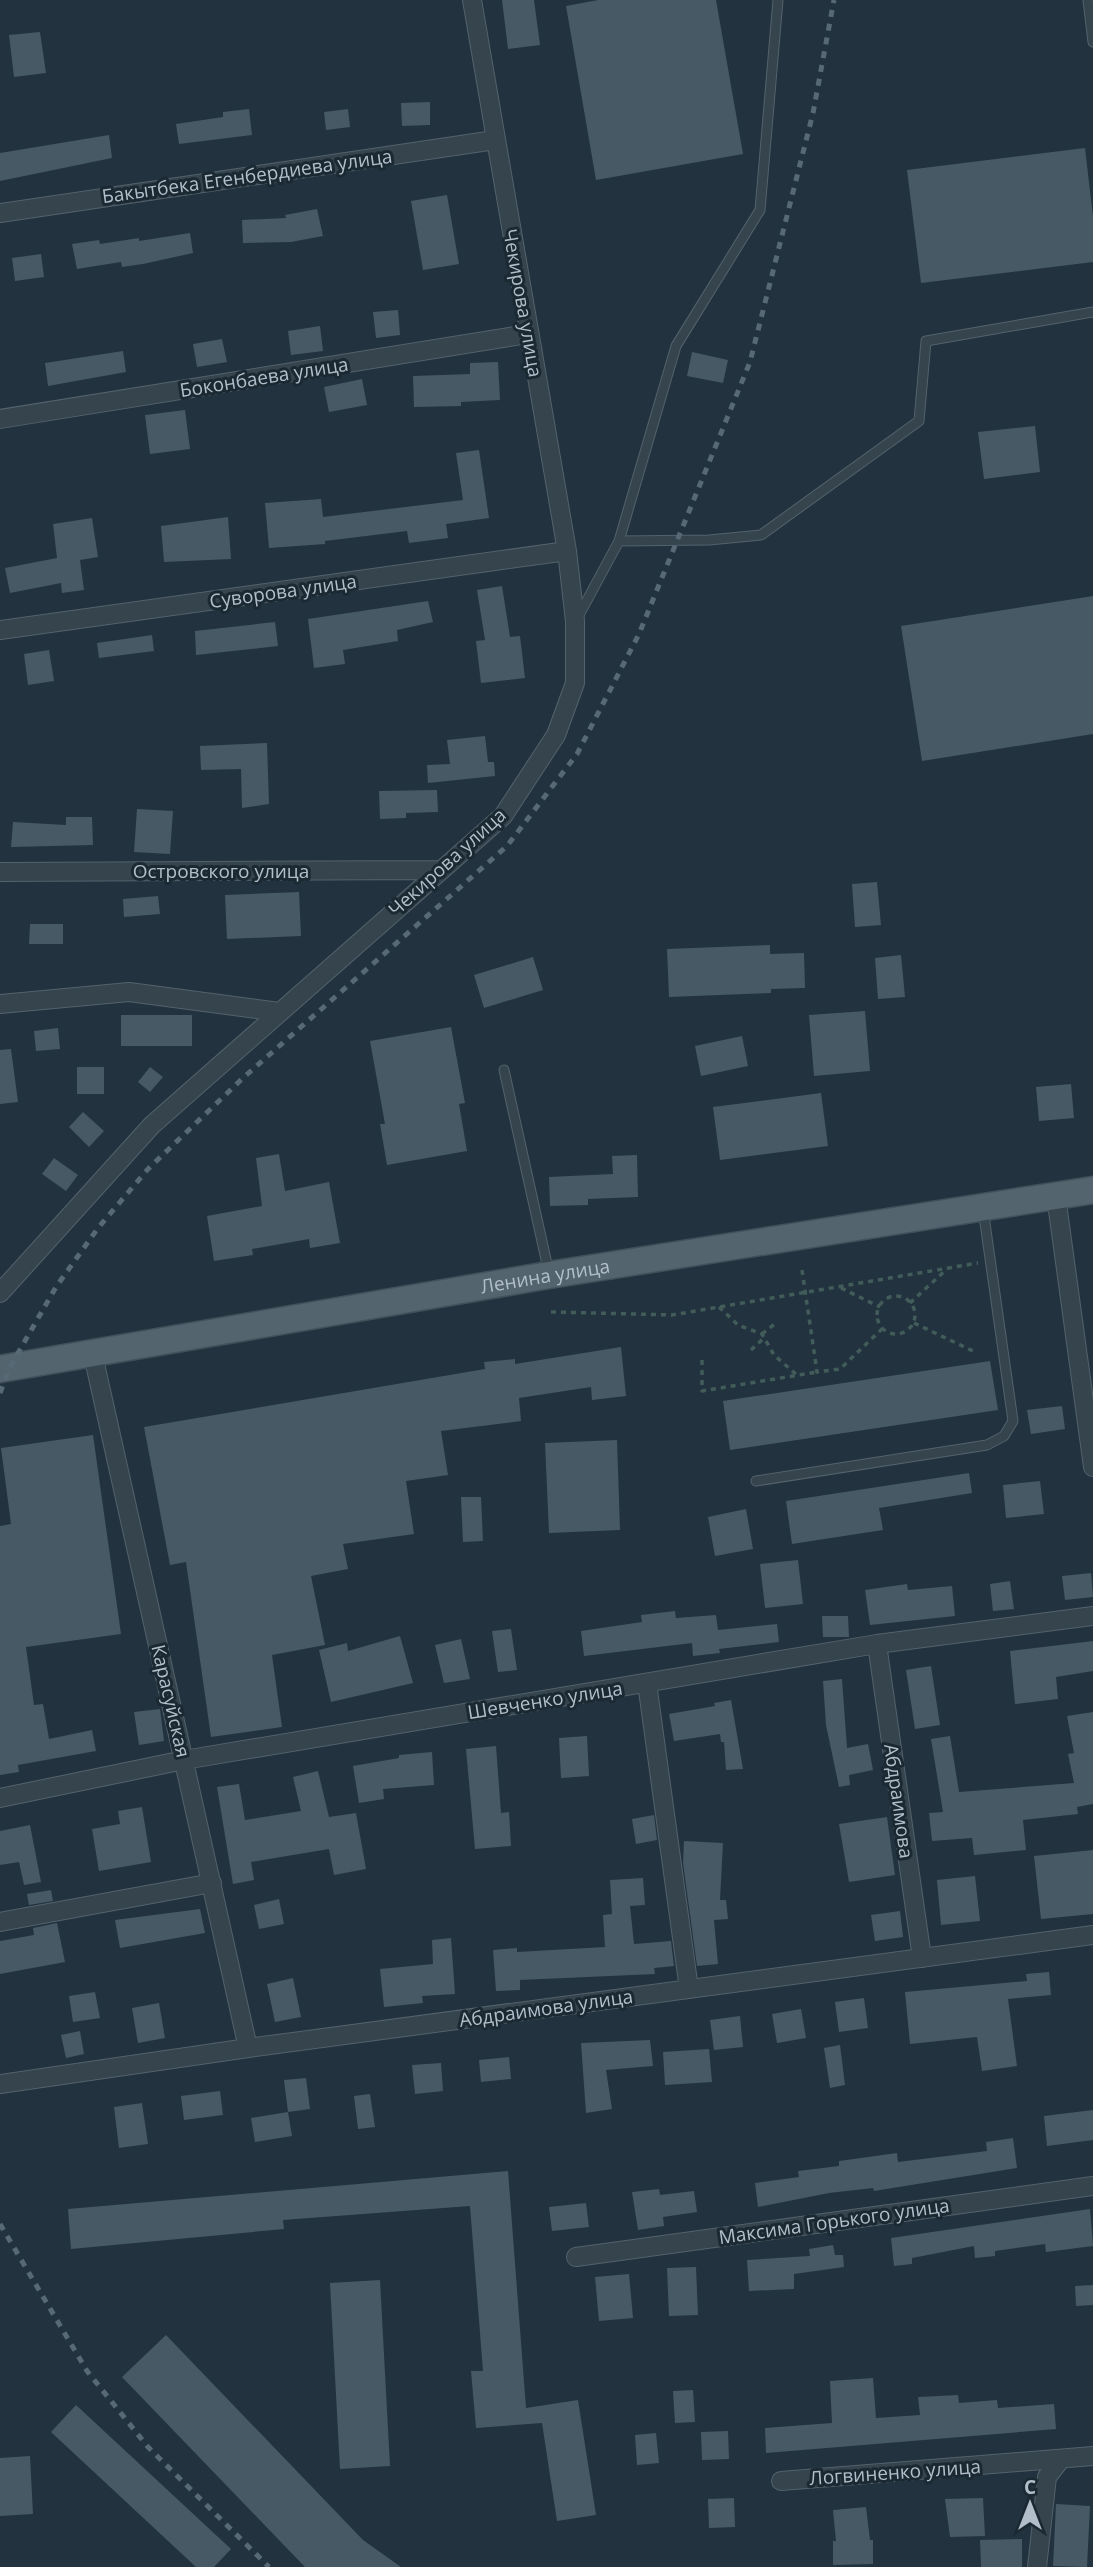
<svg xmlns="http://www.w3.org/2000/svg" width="1093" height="2567" viewBox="0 0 1093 2567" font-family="'Open Sans',sans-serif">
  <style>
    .building { fill: #465965 }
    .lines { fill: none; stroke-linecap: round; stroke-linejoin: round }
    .lane-casing { stroke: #54626c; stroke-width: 11 }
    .street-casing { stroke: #54626c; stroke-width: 20 }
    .primary-casing { stroke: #42505a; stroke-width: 29 }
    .path { stroke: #425c5a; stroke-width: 3.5; stroke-dasharray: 5 5; stroke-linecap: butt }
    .lane { stroke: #36444e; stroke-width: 9 }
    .street { stroke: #36444e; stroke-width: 18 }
    .primary { stroke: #54646f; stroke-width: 26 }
    .rail { stroke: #586976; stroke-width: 5; stroke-dasharray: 7 7; stroke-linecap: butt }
    .labels { text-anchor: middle; stroke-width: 6; stroke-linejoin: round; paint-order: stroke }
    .street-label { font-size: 19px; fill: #b2bfca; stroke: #1b2933 }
  </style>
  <rect width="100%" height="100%" fill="#22333f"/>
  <path class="building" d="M502,0H534L540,45L508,49Z
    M598,0H716L743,154L596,180L566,6Z
    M40,32L46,73L14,77L9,35Z
    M430,102V125L402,126L401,103Z
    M249,109L252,135L179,144L176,124L223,117V112Z
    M348,109L350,127L326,130L324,112Z
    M109,135L112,158L0,181V153Z
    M1085,148L1093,217V262L921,283L907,170Z
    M447,195L459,264L423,270L411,201Z
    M317,209L323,236L291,242L243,243L242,220L286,218L285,215Z
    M190,233L193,253L143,264L122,267L121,262L77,269L72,244L99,240L100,244L139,238V241Z
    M41,254L44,277L15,281L12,258Z
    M398,310L400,335L376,338L373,312Z
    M320,326L323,351L291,355L288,331Z
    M222,339L227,362L197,367L193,344Z
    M123,351L126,372L48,386L45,363Z
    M692,352L728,360L723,383L687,376Z
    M498,362L500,400L461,402V406L414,407L413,376L470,374V363Z
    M362,379L367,405L329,412L324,387Z
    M185,410L190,449L150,454L145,415Z
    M1035,426L1040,472L984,479L978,432Z
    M479,450L489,518L446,524L448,538L409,543L407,531L325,541V544L269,548L265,503L321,499L323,517L463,500L456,453Z
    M228,517L231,559L164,562L161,526Z
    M92,518L98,557L80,560L84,590L62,593L61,583L10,593L5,568L57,558L53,524Z
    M502,586L510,637L520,636L525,678L481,683L476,641L485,640L477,590Z
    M1093,596V734L922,761L901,626Z
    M428,601L433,622L397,630L398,641L343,650L345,664L314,668L308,619Z
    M275,622L278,646L196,655L195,631Z
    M152,635L154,651L99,658L97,643Z
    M49,650L54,681L28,685L24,654Z
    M485,736L488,762H494L495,776L428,783L427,765L450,764L447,740Z
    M267,743L269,804L242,808L241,769L201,770L200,746Z
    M437,790L438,812L406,813V818L380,819L379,791Z
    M137,809L173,811L170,854L134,852Z
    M66,817H92L93,845L11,847L13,822L66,825Z
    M877,882L881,925L855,927L852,884Z
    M299,892L301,936L227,939L225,895Z
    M158,896L160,914L124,917L123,899Z
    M30,924H63V944H29Z
    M770,945V954L804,953L805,988L771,989V993L669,997L667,949Z
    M901,955L905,997L878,999L875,958Z
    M533,957L543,990L484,1008L474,975Z
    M865,1011L870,1071L814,1076L809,1015Z
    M121,1015H192V1046H121Z
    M451,1027L465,1103L459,1104L467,1151L387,1165L380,1124H385L370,1041Z
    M58,1028L60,1049L36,1051L34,1031Z
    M742,1036L748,1066L701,1076L695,1046Z
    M11,1049L18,1102L0,1104V1050Z
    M77,1067H104V1094H77Z
    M150,1067L163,1077L150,1092L138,1082Z
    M1071,1084L1074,1118L1039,1121L1036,1087Z
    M821,1093L828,1146L720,1160L713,1107Z
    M83,1112L104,1131L89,1147L69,1127Z
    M279,1154L285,1191L329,1182L340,1243L310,1248L309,1239L252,1249L253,1255L214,1261L207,1216L262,1206L256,1158Z
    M637,1155L638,1197L588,1199V1205L550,1206L549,1177L613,1174L612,1156Z
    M54,1158L78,1175L66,1191L42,1174Z
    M621,1347L626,1396L592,1400L591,1387L519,1398L521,1421L441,1431L448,1475L406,1481L414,1534L343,1544L348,1569L311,1576L325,1645L272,1655L282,1727L211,1737L186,1562L170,1565L144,1427L485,1369L484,1362L515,1359V1364Z
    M990,1361L998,1410L730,1450L723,1401Z
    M1062,1406L1065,1429L1031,1434L1027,1410Z
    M93,1435L121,1634L26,1647L34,1705L43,1704L49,1739L92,1730L96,1751L18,1765L19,1772L0,1775V1526L11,1524L1,1448Z
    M617,1440L620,1530L549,1533L545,1443Z
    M969,1473L972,1493L879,1508L883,1530L792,1544L786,1501Z
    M1040,1481L1044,1514L1006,1518L1003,1485Z
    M461,1497H481L483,1541L463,1542Z
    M746,1509L753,1549L715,1556L708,1517Z
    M798,1560L803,1604L765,1608L760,1564Z
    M1091,1573L1093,1597L1065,1600L1062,1576Z
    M1010,1581L1014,1609L993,1611L990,1584Z
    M907,1584L908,1590L952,1586L955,1616L870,1625L865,1590Z
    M675,1611L676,1618L716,1615L718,1630L777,1624L779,1642L719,1649L720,1653L693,1656L692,1643L584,1656L581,1631L642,1622L641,1615Z
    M822,1616H848L849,1637H823Z
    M511,1629L517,1670L498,1672L492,1631Z
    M400,1636L413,1683L331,1702L319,1650L347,1643L348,1651Z
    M461,1639L470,1679L444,1683L435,1645Z
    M1093,1641V1671L1056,1677L1058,1699L1015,1704L1010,1651Z
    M931,1666L940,1725L915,1729L906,1670Z
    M842,1679L847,1748L868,1744L873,1770L849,1775L850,1785L839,1787L826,1725L823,1681Z
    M731,1700L743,1769L726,1770L724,1742H721L720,1734L674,1741L669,1714L715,1706L714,1703Z
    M160,1709L164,1741L139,1745L134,1712Z
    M1093,1712V1804L1077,1807L1078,1814L1023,1820L1026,1850L974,1855L972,1838L932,1841L929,1813L943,1812L931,1739L950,1736L959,1792L1074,1783L1068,1754L1074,1753L1067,1716Z
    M587,1736L589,1776L561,1778L559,1738Z
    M496,1746L501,1813L509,1812L511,1846L475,1849L466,1749Z
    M432,1752L434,1785L383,1789L384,1799L359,1803L353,1766L399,1758V1755Z
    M318,1771L329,1817L356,1813L366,1869L334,1875L329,1849L251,1862L254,1880L233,1884L217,1787L239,1784L245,1820L301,1811L293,1777Z
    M142,1807L151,1862L99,1871L92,1829L120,1824L118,1811Z
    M654,1815L657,1840L636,1844L632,1819Z
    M887,1817L895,1875L849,1882L839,1824Z
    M30,1825L41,1882L24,1885L19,1862L0,1865V1831Z
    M684,1841L723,1843L720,1900H726L728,1919L714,1920L718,1964L697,1966L683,1863Z
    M1093,1850V1914L1041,1919L1034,1856Z
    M975,1876L980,1921L941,1925L937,1880Z
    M643,1878L645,1905L630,1906L634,1944L671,1941L674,1966L654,1968L655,1974L520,1980V1990L496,1991L493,1950L517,1948V1952L605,1947L603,1915L612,1914L610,1880Z
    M51,1890L53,1901L29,1905L27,1894Z
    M279,1899L284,1924L259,1929L254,1905Z
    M200,1909L205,1933L120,1948L115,1920Z
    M900,1911L903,1937L875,1941L871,1915Z
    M57,1923L65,1962L0,1974V1941L34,1935L33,1928Z
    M451,1938L455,1994L422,1996L423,2003L384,2007L380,1969L433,1964L432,1940Z
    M1049,1972L1051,1995L1008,1999L1017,2066L982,2071L977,2037L910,2044L905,1992L1027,1981L1026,1974Z
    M293,1978L301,2017L275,2022L267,1984Z
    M95,1992L100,2018L73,2022L69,1996Z
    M864,1998L868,2028L839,2032L835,2002Z
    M159,2003L165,2038L138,2043L132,2008Z
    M801,2009L806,2038L777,2043L772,2014Z
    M740,2016L743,2047L714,2050L710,2020Z
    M80,2031L84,2054L66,2058L61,2035Z
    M650,2040L653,2066L606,2070L612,2109L586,2113L581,2043Z
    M840,2045L845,2085L830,2088L824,2048Z
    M709,2049L712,2082L665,2085L663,2052Z
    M509,2057L511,2079L481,2082L479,2060Z
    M441,2063L443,2091L415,2094L412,2065Z
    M306,2078L310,2109L288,2112L284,2080Z
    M220,2091L223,2115L184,2120L181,2096Z
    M370,2094L375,2127L358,2129L354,2096Z
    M142,2103L148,2144L119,2148L114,2107Z
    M1093,2110V2140L1047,2146L1044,2116Z
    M288,2112L292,2136L255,2142L251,2118Z
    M1013,2138L1017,2168L874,2191L873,2188L829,2193L758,2207L755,2183L799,2177L798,2171L839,2166V2161L897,2153L898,2162L987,2151L986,2142Z
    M508,2171L526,2408L578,2400L596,2515L557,2521L542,2423L476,2428L471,2371H483L470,2206L283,2220L284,2229L71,2249L68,2209Z
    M659,2189L660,2195L694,2191L697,2212L663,2217L664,2226L638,2230L632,2192Z
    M586,2203L589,2227L552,2231L549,2207Z
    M1090,2209L1093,2246L1046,2252L1045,2244L995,2251V2256L975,2258L974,2246L912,2258V2264L894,2266L891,2238Z
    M833,2245L835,2255H843L844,2267L794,2274V2289L749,2291L747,2260L810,2256L809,2249Z
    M696,2267L698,2315L669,2316L667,2268Z
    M629,2274L633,2318L599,2321L595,2277Z
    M380,2280L390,2466L340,2469L330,2283Z
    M1093,2285V2305L1076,2306L1075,2286Z
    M166,2335L363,2540L401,2567H305L122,2377Z
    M873,2378L876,2418L920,2415L918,2397L958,2395L959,2403L997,2400L998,2408L1054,2404L1056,2429L766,2453L765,2428L832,2423L830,2381Z
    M693,2390L695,2422L675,2423L673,2391Z
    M76,2405L231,2549L214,2567H196L51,2432Z
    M728,2431L729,2459L702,2460L701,2432Z
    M656,2433L659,2463L637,2465L635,2435Z
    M30,2456L33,2514L0,2516V2458Z
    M734,2498L735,2527L709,2528L708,2499Z
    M983,2498L985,2536L950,2537L945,2499Z
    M1056,2504L1090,2506L1087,2567L1053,2566Z
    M866,2507L870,2540H873V2564L833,2565V2541H836L833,2510Z
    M1022,2539V2567H981L980,2540Z"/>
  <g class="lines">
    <defs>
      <path id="lane" d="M1088,0L1093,42
        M619,541L709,540L761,535L919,421L926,341L1093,312
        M578,617L619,541L676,346L760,210L778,0
        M504,1070L549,1273
        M756,1481L987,1445L1004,1436L1013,1421L983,1209"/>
      <path id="street" d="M0,213L495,140
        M0,419L528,334
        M0,630L567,551
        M0,872L442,870
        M0,1004L129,992L279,1012
        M1056,1196L1093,1467
        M0,1293L152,1125L503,816L556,735L575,683V621L567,551L472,0
        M93,1355L248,2048
        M877,1644L922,1958
        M647,1683L689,1989
        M0,1798L184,1760L877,1644L1093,1616
        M0,1922L212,1883
        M0,2084L248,2048L1093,1935
        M576,2257L1093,2186
        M781,2481L1093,2456
        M1037,2567L1047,2477L1061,2459"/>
      <g id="primary">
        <path id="s1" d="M0,1369L549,1275L1093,1190"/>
      </g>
    </defs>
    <use href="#lane" class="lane-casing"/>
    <use href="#street" class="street-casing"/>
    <use href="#primary" class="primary-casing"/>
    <path class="path" d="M802,1270L817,1372L840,1369L883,1328
      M841,1288L880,1307
      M877 1315a19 19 0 1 1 38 0a19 19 0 1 1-38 0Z
      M910,1303L947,1269
      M719,1307L738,1325L762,1334L774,1355L798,1376
      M551,1312L672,1315L978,1263
      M914,1323L973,1351
      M762,1334L776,1323
      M751,1350L765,1337
      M702,1360V1391L817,1372"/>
    <use href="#lane" class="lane"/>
    <use href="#street" class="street"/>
    <use href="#primary" class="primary"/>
    <path class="rail" d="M0,1393L10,1367L56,1287L98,1228L148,1169L244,1077L507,846L577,754L639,634L750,362L813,113L834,0
      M0,2224L87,2371L148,2447L269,2567"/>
  </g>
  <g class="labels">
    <g class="street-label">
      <text transform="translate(247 176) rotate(-8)" y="7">Бакытбека Егенбердиева улица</text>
      <text transform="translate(523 303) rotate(80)" y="7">Чекирова улица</text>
      <text transform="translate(264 377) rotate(-9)" y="7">Боконбаева улица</text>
      <text transform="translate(283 591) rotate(-8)" y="7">Суворова улица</text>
      <text transform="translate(447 862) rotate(-42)" y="7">Чекирова улица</text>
      <text x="221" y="878">Островского улица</text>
      <text dy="7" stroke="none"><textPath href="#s1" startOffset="553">Ленина улица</textPath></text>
      <text transform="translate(545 1700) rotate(-9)" y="7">Шевченко улица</text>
      <text transform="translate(171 1701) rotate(77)" y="7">Карасуйская</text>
      <text transform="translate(899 1801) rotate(82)" y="7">Абдраимова</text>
      <text transform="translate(546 2008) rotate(-8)" y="7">Абдраимова улица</text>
      <text transform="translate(834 2221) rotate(-8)" y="7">Максима Горького улица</text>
      <text transform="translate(895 2472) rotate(-4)" y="7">Логвиненко улица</text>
    </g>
  </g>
  <g transform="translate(1030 2504)" stroke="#1b2933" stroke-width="5" paint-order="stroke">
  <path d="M0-5L12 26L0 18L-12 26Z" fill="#b2bfca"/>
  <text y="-10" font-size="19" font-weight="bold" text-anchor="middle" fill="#b2bfca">С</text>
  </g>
</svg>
